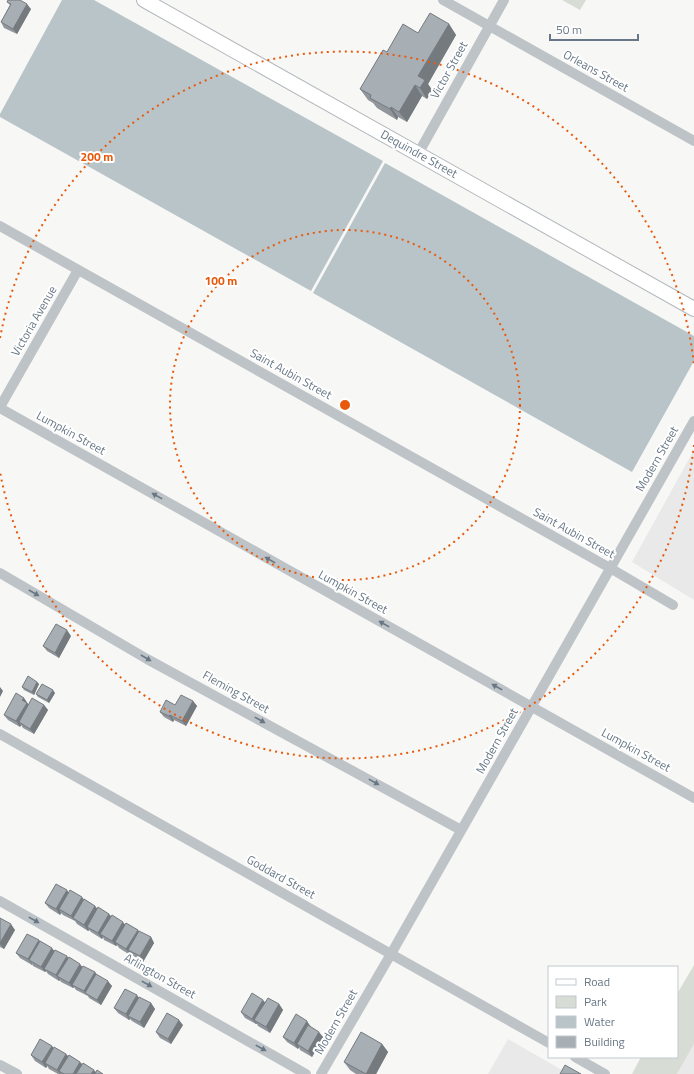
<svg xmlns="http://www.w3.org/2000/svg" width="694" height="1074" viewBox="0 0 694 1074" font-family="'Titillium Web',sans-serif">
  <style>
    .built { fill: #e8e9e8 }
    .green { fill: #d7dcd4 }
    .water { fill: #b9c4c9 }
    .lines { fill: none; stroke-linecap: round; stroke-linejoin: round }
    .secondary-casing { stroke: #b3b8bd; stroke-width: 16 }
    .street { stroke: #bec3c7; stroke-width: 10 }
    .secondary { stroke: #fff; stroke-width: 14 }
    .wall { fill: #90969c }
    .shaded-wall { fill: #757a7f }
    .building { fill: #a7afb5; stroke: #757a7f }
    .oneway { fill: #677785 }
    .ring { fill: none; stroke: #e8590c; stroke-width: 2; stroke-dasharray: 2 4 }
    .labels { text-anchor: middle; stroke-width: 4; stroke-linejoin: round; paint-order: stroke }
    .street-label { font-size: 12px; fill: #677785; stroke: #fff }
    .centre { fill: #e8590c; stroke: #fff; stroke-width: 2 }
    .ring-label { font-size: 12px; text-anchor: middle; font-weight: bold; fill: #e8590c; stroke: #fff; stroke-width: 4; stroke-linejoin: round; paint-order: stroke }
  </style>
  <rect width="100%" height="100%" fill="#f7f8f5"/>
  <path class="built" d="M694,450V600L632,562Z
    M508,1039L569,1074H488Z
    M694,1044V1074H677Z"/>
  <path class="green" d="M562,0H586L580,10Z
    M694,965V1044L677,1074H632L641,1057H677V994Z"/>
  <path class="water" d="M62,0H94L383,161L311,291L0,117V114Z
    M385,163L694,336V361L632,472L313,293Z"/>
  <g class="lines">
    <defs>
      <path id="secondary" d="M144,0L694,309"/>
    </defs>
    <use href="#secondary" class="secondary-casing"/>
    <path class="street" d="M443,0L694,141
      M418,154L504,0
      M0,226L610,568L673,605
      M0,407L78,270
      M0,408L694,798
      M0,573L147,659L461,830
      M0,734L549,1043
      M0,901L306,1074
      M575,1057L605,1074
      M0,1065L17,1074
      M321,1074L391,954L694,421"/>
    <use href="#secondary" class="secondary"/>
  </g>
  <path class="wall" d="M7,2L31,9L17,34L4,28L1,22L10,5Z
    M449,24L456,35L428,84L432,90L427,99L422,96L407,122L398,117L397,120L377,108L373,103L368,100L360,89L387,52L418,33Z
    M71,636L59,658L47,651L43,646Z
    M37,682L39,684L34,695L24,690L22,687Z
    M55,693L49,703L38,697L36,694Z
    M24,698L28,705H44L48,710L34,734L23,728L21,725L20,727L8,720L4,715Z
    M193,701L197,706L186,726L174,720L173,722L164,717L160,712L175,705Z
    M69,892L95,906L97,909L109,914L111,916L125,925L138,930L139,932L151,937L154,943L143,962L132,955L131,954L130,955L119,948L117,945L116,946L104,940L103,937L102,939L91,932L89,930L88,931L77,924L75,921L63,915L61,913L60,915L49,908L45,903Z
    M0,918L15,930L4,949L0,947Z
    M39,940L40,942L54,951L68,958L82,967L95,972L96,974L112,986L101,1005L89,998L88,996L76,990L74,987L73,988L61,982L60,980L59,981L48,974L46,971L45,972L33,966L32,964V965L20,958L16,953Z
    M138,998L151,1003L155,1009L144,1028L132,1021L130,1019L129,1020L118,1013L114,1008Z
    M265,1002L279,1004L283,1010L270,1033L258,1026L257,1024H256L245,1018L241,1012Z
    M183,1025L171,1044L160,1038L156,1032Z
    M311,1027L323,1037L312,1057L300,1050L299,1047L298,1049L287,1042L283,1037Z
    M382,1044L388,1052L376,1074H356L350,1070L344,1062Z
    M52,1046L53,1048L66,1054L68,1056L80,1062L82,1064L96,1072L103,1074H58L49,1069L47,1066L46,1068L35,1061L31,1055Z"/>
  <path class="shaded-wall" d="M27,4L31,9L17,34L13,29Z
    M449,24L456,35L428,84L432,90L427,99L420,88L418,76Z
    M415,85L422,96L407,122L399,112Z
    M391,107L398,117L397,120L390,109Z
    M67,630L71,636L59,658L55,653Z
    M37,682L39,684L34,695L32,692Z
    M0,687L3,691L0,697Z
    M53,690L55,693L49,703L47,700Z
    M24,698L31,708L19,722L21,725L20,727L16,721L22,700Z
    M193,701L197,706L186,726L182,721Z
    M44,705L48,710L34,734L30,729Z
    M170,715L174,720L173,722L169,716Z
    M67,890L71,896L59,909L61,913L60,915L56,909Z
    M82,897L86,902L73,918L75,921L71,916Z
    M95,906L99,911L87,927L89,930L88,931L84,925Z
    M109,914L113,920L100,934L103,937L102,939L98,933Z
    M123,922L127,927L115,942L117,945L116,946L112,941Z
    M11,924L15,930L4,949L0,944V943Z
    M138,930L141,936L128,950L131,954L130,955L126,949Z
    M151,937L154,943L143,962L140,956Z
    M39,940L43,946L29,960L32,964V965L28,959Z
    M52,948L56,953L44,969L46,971L45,972L41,967Z
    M67,956L71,962L57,976L60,980L59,981L56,975Z
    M80,964L84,969L72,985L74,987L73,988L69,983Z
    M95,972L99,978L85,993L87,997L84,991Z
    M108,981L112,986L101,1005L97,1000Z
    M137,995L141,1001L128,1016L130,1019L129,1020L126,1014Z
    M263,1000L267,1005L254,1020L257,1024H256L252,1019Z
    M151,1003L155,1009L144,1028L140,1022Z
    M279,1004L283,1010L270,1033L266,1027Z
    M179,1020L183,1025L171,1044L168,1039Z
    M307,1021L311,1027L300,1046L297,1044L299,1047L298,1049L294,1043Z
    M319,1032L323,1037L312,1057L308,1051Z
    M382,1044L388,1052L376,1074H366Z
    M52,1046L56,1052L45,1063L47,1066L46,1068L42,1062Z
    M66,1054L70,1059L59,1071L61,1074H60L57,1070Z
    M80,1062L84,1067L80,1074H73Z
    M94,1070L97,1074H91Z"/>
  <path class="building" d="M8,0H20L27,4L13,29L1,22L11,4L7,2Z
    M430,13L449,24L418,76L425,80L420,88L415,85L399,112L391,107L390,109L370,98L371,95L360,89L383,50L387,52L403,24L418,33Z
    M56,624L67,630L55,653L43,646Z
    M28,676L37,682L32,692L22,687Z
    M42,684L53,690L47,700L36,694Z
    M16,693L24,698L22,700L27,703L16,721L4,715Z
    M181,695L193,701L182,721L170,715L169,716L160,712L166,700L175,705Z
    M32,698L44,705L30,729L19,722Z
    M56,884L67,890L56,909L45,903Z
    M70,890L82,897L71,916L59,909Z
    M84,899L95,906L84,925L73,918Z
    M98,907L109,914L98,933L87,927Z
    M112,915L123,922L112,941L100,934Z
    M0,918L11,924L0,943Z
    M126,923L138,930L126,949L115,942Z
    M139,931L151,937L140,956L128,950Z
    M27,934L39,940L28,959L16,953Z
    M40,941L52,948L41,967L29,960Z
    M55,950L67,956L56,975L44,969Z
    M69,957L80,964L69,983L57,976Z
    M83,966L95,972L84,991L72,985Z
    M96,974L108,981L97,1000L85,993Z
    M125,989L137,995L126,1014L114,1008Z
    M252,993L263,1000L252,1019L241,1012Z
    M139,997L151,1003L140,1022L128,1016Z
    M268,998L279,1004L266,1027L254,1020Z
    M167,1013L179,1020L168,1039L156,1032Z
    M296,1014L307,1021L294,1043L283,1037Z
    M308,1025L319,1032L308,1051L297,1044Z
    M361,1032L382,1044L366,1074L344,1062Z
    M40,1039L52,1046L42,1062L31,1055Z
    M54,1047L66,1054L57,1070L45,1063Z
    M69,1055L80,1062L73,1074H64L59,1071Z
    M83,1063L94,1070L91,1074H76Z
    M565,1065L581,1074H560Z
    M97,1070L103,1074H95Z"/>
  <defs><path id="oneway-solid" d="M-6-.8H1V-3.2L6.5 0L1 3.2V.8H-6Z"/></defs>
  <g class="oneway">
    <use href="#oneway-solid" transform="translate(157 496) rotate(-151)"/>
    <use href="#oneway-solid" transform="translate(270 560) rotate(-151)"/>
    <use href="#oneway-solid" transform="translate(34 593) rotate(30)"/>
    <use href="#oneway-solid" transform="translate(384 624) rotate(-151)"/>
    <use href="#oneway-solid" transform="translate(146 658) rotate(30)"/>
    <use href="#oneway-solid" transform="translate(497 687) rotate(-151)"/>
    <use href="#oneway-solid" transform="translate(260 720) rotate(29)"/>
    <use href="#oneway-solid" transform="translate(374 782) rotate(29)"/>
    <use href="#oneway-solid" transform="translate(34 920) rotate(29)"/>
    <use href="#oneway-solid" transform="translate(147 984) rotate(29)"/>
    <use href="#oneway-solid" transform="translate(261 1048) rotate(29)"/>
  </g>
  <g class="ring">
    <circle cx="345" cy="405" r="175"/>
    <path d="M694 445A351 351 0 0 1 0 472M0 338A351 351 0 0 1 694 365"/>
  </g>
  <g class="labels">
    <g class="street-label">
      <text transform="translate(449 70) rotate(-61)" y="4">Victor Street</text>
      <text transform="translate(596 71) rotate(29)" y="4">Orleans Street</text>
      <text transform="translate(419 154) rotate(29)" y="4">Dequindre Street</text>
      <text transform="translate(34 321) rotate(-60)" y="4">Victoria Avenue</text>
      <text transform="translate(291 374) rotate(29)" y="4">Saint Aubin Street</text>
      <text transform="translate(71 433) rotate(29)" y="4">Lumpkin Street</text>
      <text transform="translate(657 459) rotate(-60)" y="4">Modern Street</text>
      <text transform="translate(574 533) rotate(29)" y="4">Saint Aubin Street</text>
      <text transform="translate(353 592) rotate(29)" y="4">Lumpkin Street</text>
      <text transform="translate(236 692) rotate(29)" y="4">Fleming Street</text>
      <text transform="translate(497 741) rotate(-61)" y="4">Modern Street</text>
      <text transform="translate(636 750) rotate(29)" y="4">Lumpkin Street</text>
      <text transform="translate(281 877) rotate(29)" y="4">Goddard Street</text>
      <text transform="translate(160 976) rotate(29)" y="4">Arlington Street</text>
      <text transform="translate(336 1022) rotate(-60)" y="4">Modern Street</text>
    </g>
  </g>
  <circle cx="345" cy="405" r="6" class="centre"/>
  <g class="ring-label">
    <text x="97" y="161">200 m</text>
    <text x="221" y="285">100 m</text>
  </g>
  <rect x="548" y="966" width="130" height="92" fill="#ffffff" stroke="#c2c9ce"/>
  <rect x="556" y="979" width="20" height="6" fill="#ffffff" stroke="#c2c9ce"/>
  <text x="584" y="986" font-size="12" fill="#677785">Road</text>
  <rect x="556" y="996" width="20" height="12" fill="#d7dcd4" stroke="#c2c9ce"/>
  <text x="584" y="1006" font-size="12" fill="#677785">Park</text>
  <rect x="556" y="1016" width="20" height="12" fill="#b9c4c9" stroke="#c2c9ce"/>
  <text x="584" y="1026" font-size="12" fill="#677785">Water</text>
  <rect x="556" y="1036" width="20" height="12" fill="#a7afb5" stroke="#c2c9ce"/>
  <text x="584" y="1046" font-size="12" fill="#677785">Building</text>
  <path d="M550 34v6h88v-6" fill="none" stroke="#677785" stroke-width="2"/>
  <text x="556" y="34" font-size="12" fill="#677785" stroke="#ffffff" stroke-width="3" paint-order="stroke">50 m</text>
</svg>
